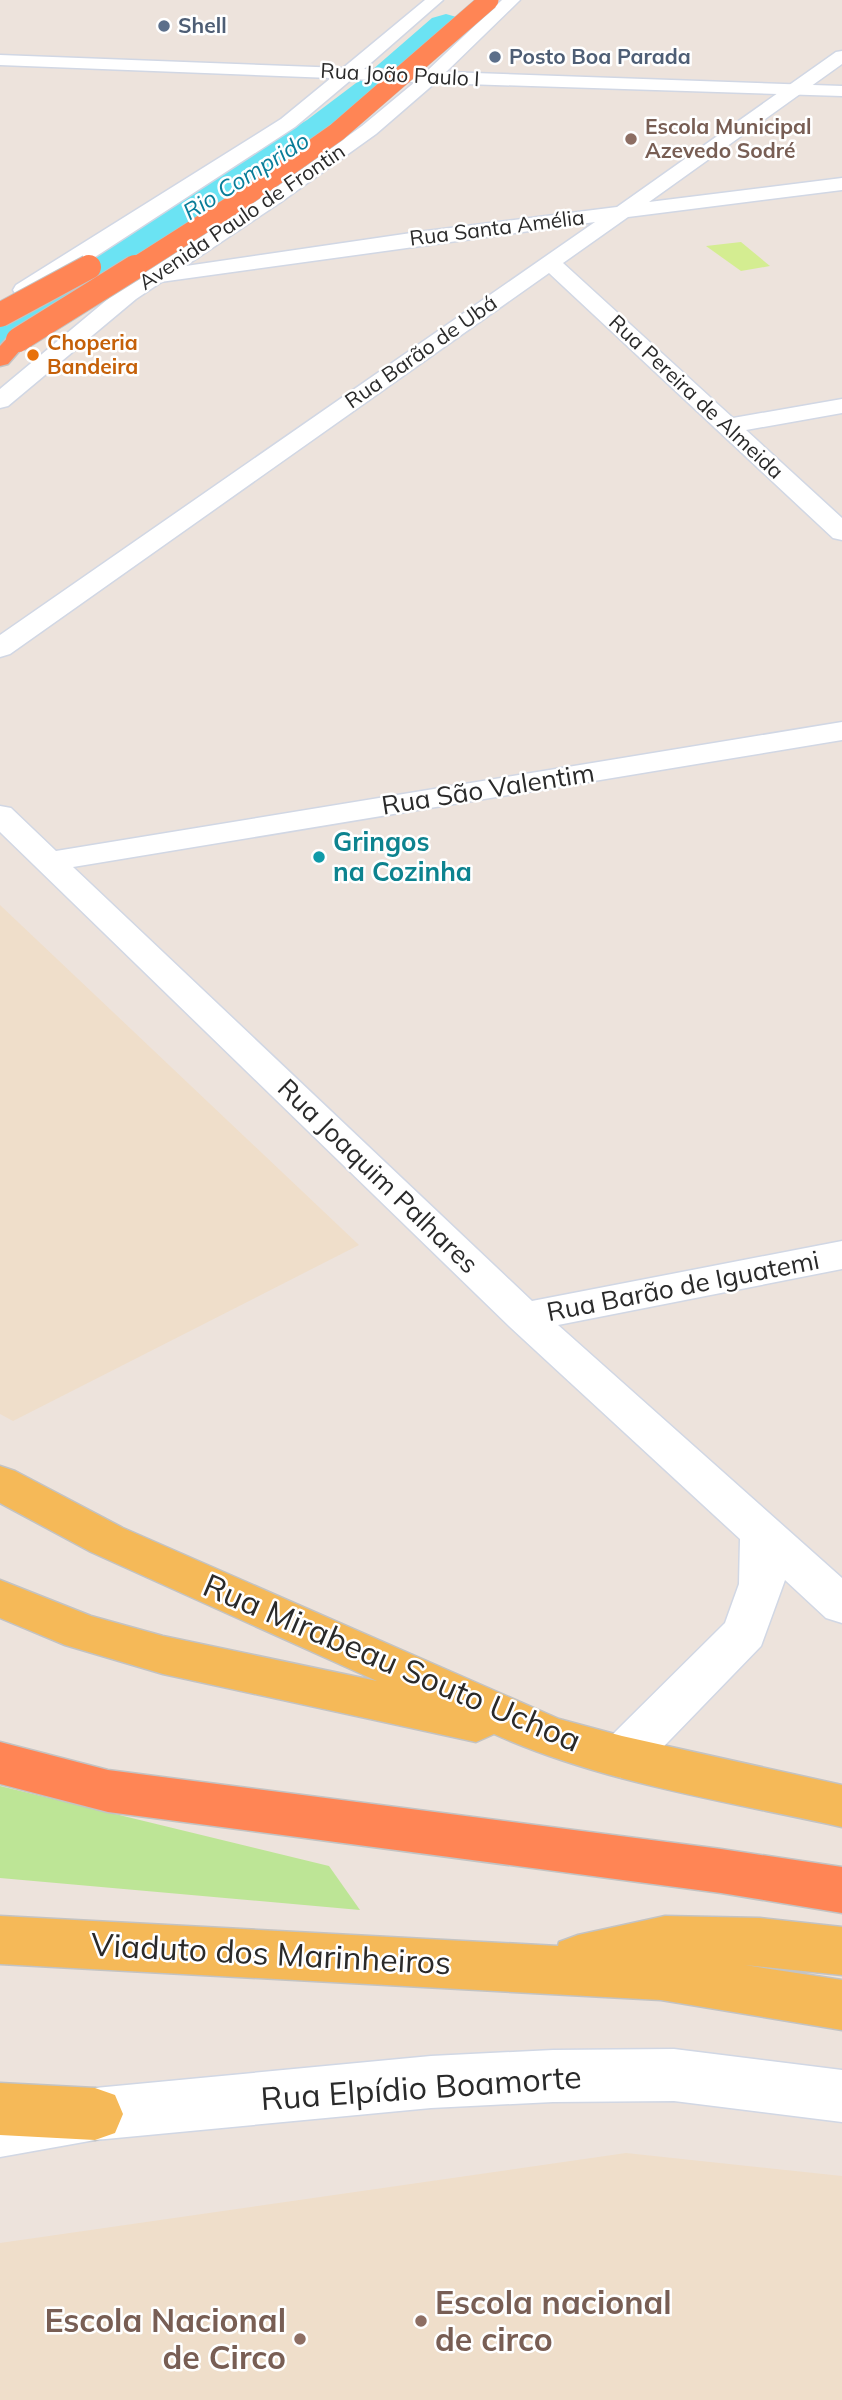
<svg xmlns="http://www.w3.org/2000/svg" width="842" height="2400" viewBox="0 0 842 2400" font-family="Mulish,sans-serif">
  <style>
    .education { fill: #efdeca }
    .green { fill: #bde596 }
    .pitch { fill: #d4ed91 }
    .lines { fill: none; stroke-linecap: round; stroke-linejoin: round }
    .river { fill: #6be3f3; fill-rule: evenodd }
    .minor-casing { stroke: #d1d7e4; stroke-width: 3 }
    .secondary-casing { stroke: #d1d7e4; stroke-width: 3 }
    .primary-casing { stroke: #c3c3c3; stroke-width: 3 }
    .motorway-casing { stroke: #c3c3c3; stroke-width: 3 }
    .minor { fill: #fff; fill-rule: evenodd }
    .secondary { fill: #fff; fill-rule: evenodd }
    .primary { fill: #f5b958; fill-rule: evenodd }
    .motorway { fill: #ff8555; fill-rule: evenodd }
    .motorway-bridge-far1-casing { stroke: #c3c3c3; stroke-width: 20; stroke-linecap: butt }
    .motorway-bridge-casing { stroke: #c3c3c3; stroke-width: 26; stroke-linecap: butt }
    .motorway-bridge-far1 { stroke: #ff8555; stroke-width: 19 }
    .motorway-bridge { stroke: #ff8555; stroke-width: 24 }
    .service-dot { fill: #5c6f8a; stroke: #fff; stroke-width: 2.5 }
    .education-dot { fill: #8d6e63; stroke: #fff; stroke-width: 2.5 }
    .food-dot { fill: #e8710a; stroke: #fff; stroke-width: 2.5 }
    .culture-dot { fill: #0f9aa8; stroke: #fff; stroke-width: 2.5 }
    .labels { text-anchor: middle; stroke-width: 5; stroke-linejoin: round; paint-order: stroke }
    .far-service-label { font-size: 21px; font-weight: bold; fill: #4e5e75; stroke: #fff; text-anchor: start }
    .far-street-label { font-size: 21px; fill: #2a2a2a; stroke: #fff }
    .far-education-label { font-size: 21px; font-weight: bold; fill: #785e54; stroke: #fff; text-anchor: start }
    .far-food-label { font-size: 21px; font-weight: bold; fill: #c56008; stroke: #fff; text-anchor: start }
    .far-water-label { font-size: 23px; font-style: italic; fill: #097d99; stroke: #fff }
    .street-label { font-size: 26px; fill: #2a2a2a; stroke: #fff }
    .culture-label { font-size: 26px; font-weight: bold; fill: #0d838f; stroke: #fff; text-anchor: start }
    .near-street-label { font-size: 32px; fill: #2a2a2a; stroke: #fff }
    .near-education-label { font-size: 32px; font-weight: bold; fill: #785e54; stroke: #fff; text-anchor: start }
  </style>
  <rect width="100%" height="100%" fill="#ede3dc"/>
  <path class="education" d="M0,905L359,1245L13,1421L0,1414Z
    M626,2153L842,2176V2400H0V2243Z"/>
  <path class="green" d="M0,1786L329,1866L360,1910L0,1878Z"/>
  <path class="pitch" d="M741,242L770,266L741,271L706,246Z"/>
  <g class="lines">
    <path class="river" d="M446,14L460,18L466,26L460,34L394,95L339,138L19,340L0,345V307L307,120L364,77L432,18Z"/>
    <defs>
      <path id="minor" d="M842,51V64L649,202L842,178V190L628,217L563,263L733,418L842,399V413L746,430L842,518V540L833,538L549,273L10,654L0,657V635L595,222L153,283L145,282L142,277L145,272L418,232L617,207L836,52Z
        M842,722V740L73,867L532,1301L842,1241V1269L558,1325L842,1578V1623L826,1618L785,1580L761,1646L639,1772L622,1778L605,1772L598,1757L605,1742L725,1623L739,1584L740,1539L510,1327L0,832V806L11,808L56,851Z"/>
      <path id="secondary" d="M425,0H443L364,69L427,71L502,0H520L446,72L842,86V96L435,83L376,134L281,202L136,299L8,406L0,408V389L120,289L267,194L362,126L415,82L352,79L295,127L78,268L24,297L16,295L13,290L16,285L281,119L331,78L0,65V55L343,68Z
        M674,2049L842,2070V2122L674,2101L553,2102L431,2108L95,2140L0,2157V2103L95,2088L431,2056L553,2050Z"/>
      <path id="primary" d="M0,1466L15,1471L123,1528L559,1719L622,1736L842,1785V1827C726,1801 603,1783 494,1734L476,1742L163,1674L65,1645L0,1618V1580L91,1616L163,1636L377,1681L91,1552L0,1503Z
        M0,1916L558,1946L559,1942L578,1935L665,1916L760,1918L842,1927V1975L745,1965L842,1980V2030L661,2000L0,1964Z
        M0,2083L95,2088L115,2095L123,2114L115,2133L95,2140L0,2135Z"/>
      <path id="motorway" d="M18,333L26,335L29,340L8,364L0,366V346L10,335Z
        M0,1742L108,1770L721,1849L842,1867V1913L721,1893L108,1812L0,1784Z"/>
    </defs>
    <use href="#minor" class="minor-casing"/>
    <use href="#secondary" class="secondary-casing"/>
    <use href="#primary" class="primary-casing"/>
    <use href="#motorway" class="motorway-casing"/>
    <use href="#minor" class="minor"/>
    <use href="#secondary" class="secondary"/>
    <use href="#primary" class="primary"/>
    <use href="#motorway" class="motorway"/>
    <defs>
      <path id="motorway-bridge-far1" d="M86,269L89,267
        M132,269L242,199L337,132L489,0"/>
      <path id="motorway-bridge" d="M0,315L89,267
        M18,340L135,267"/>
    </defs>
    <use href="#motorway-bridge-far1" class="motorway-bridge-far1-casing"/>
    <use href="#motorway-bridge" class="motorway-bridge-casing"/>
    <use href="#motorway-bridge-far1" class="motorway-bridge-far1"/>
    <use href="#motorway-bridge" class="motorway-bridge"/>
  </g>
  <g class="service-dot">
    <circle cx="164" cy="26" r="7"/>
    <circle cx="495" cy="57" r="7"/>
  </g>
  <g class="education-dot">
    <circle cx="631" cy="139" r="7"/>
    <circle cx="421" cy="2321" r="7"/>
    <circle cx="300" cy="2339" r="7"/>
  </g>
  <circle class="food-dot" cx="33" cy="355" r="7"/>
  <circle class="culture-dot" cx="319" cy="857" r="7"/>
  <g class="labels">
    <g class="far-service-label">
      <text x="178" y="33">Shell</text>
      <text x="509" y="64">Posto Boa Parada</text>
    </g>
    <g class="far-street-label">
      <text transform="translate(400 75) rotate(3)" y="7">Rua João Paulo I</text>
      <text transform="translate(242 217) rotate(-34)" y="7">Avenida Paulo de Frontin</text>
      <text transform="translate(497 228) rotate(-7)" y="7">Rua Santa Amélia</text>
      <text transform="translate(421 352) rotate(-35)" y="7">Rua Barão de Ubá</text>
      <text transform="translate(696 397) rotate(43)" y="7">Rua Pereira de Almeida</text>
    </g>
    <g class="far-education-label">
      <text x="645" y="134">Escola Municipal<tspan x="645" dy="24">Azevedo Sodré</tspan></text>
    </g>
    <g class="far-food-label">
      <text x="47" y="350">Choperia<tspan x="47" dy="24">Bandeira</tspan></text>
    </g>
    <g class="far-water-label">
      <text transform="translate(246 176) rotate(-32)" y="8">Rio Comprido</text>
    </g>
    <g class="street-label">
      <text transform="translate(488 789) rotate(-9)" y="9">Rua São Valentim</text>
      <text transform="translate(378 1176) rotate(44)" y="9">Rua Joaquim Palhares</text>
      <text transform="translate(683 1286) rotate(-11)" y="9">Rua Barão de Iguatemi</text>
    </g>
    <g class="culture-label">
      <text x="333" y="851">Gringos<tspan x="333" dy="30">na Cozinha</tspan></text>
    </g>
    <g class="near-street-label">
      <text transform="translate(392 1663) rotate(23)" y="11">Rua Mirabeau Souto Uchoa</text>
      <text transform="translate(271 1954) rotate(3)" y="11">Viaduto dos Marinheiros</text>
      <text transform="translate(421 2088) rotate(-4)" y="11">Rua Elpídio Boamorte</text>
    </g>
    <g class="near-education-label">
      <text x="435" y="2314">Escola nacional<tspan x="435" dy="37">de circo</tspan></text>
      <text x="286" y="2332" text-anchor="end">Escola Nacional<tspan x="286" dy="37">de Circo</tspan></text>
    </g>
  </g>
</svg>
